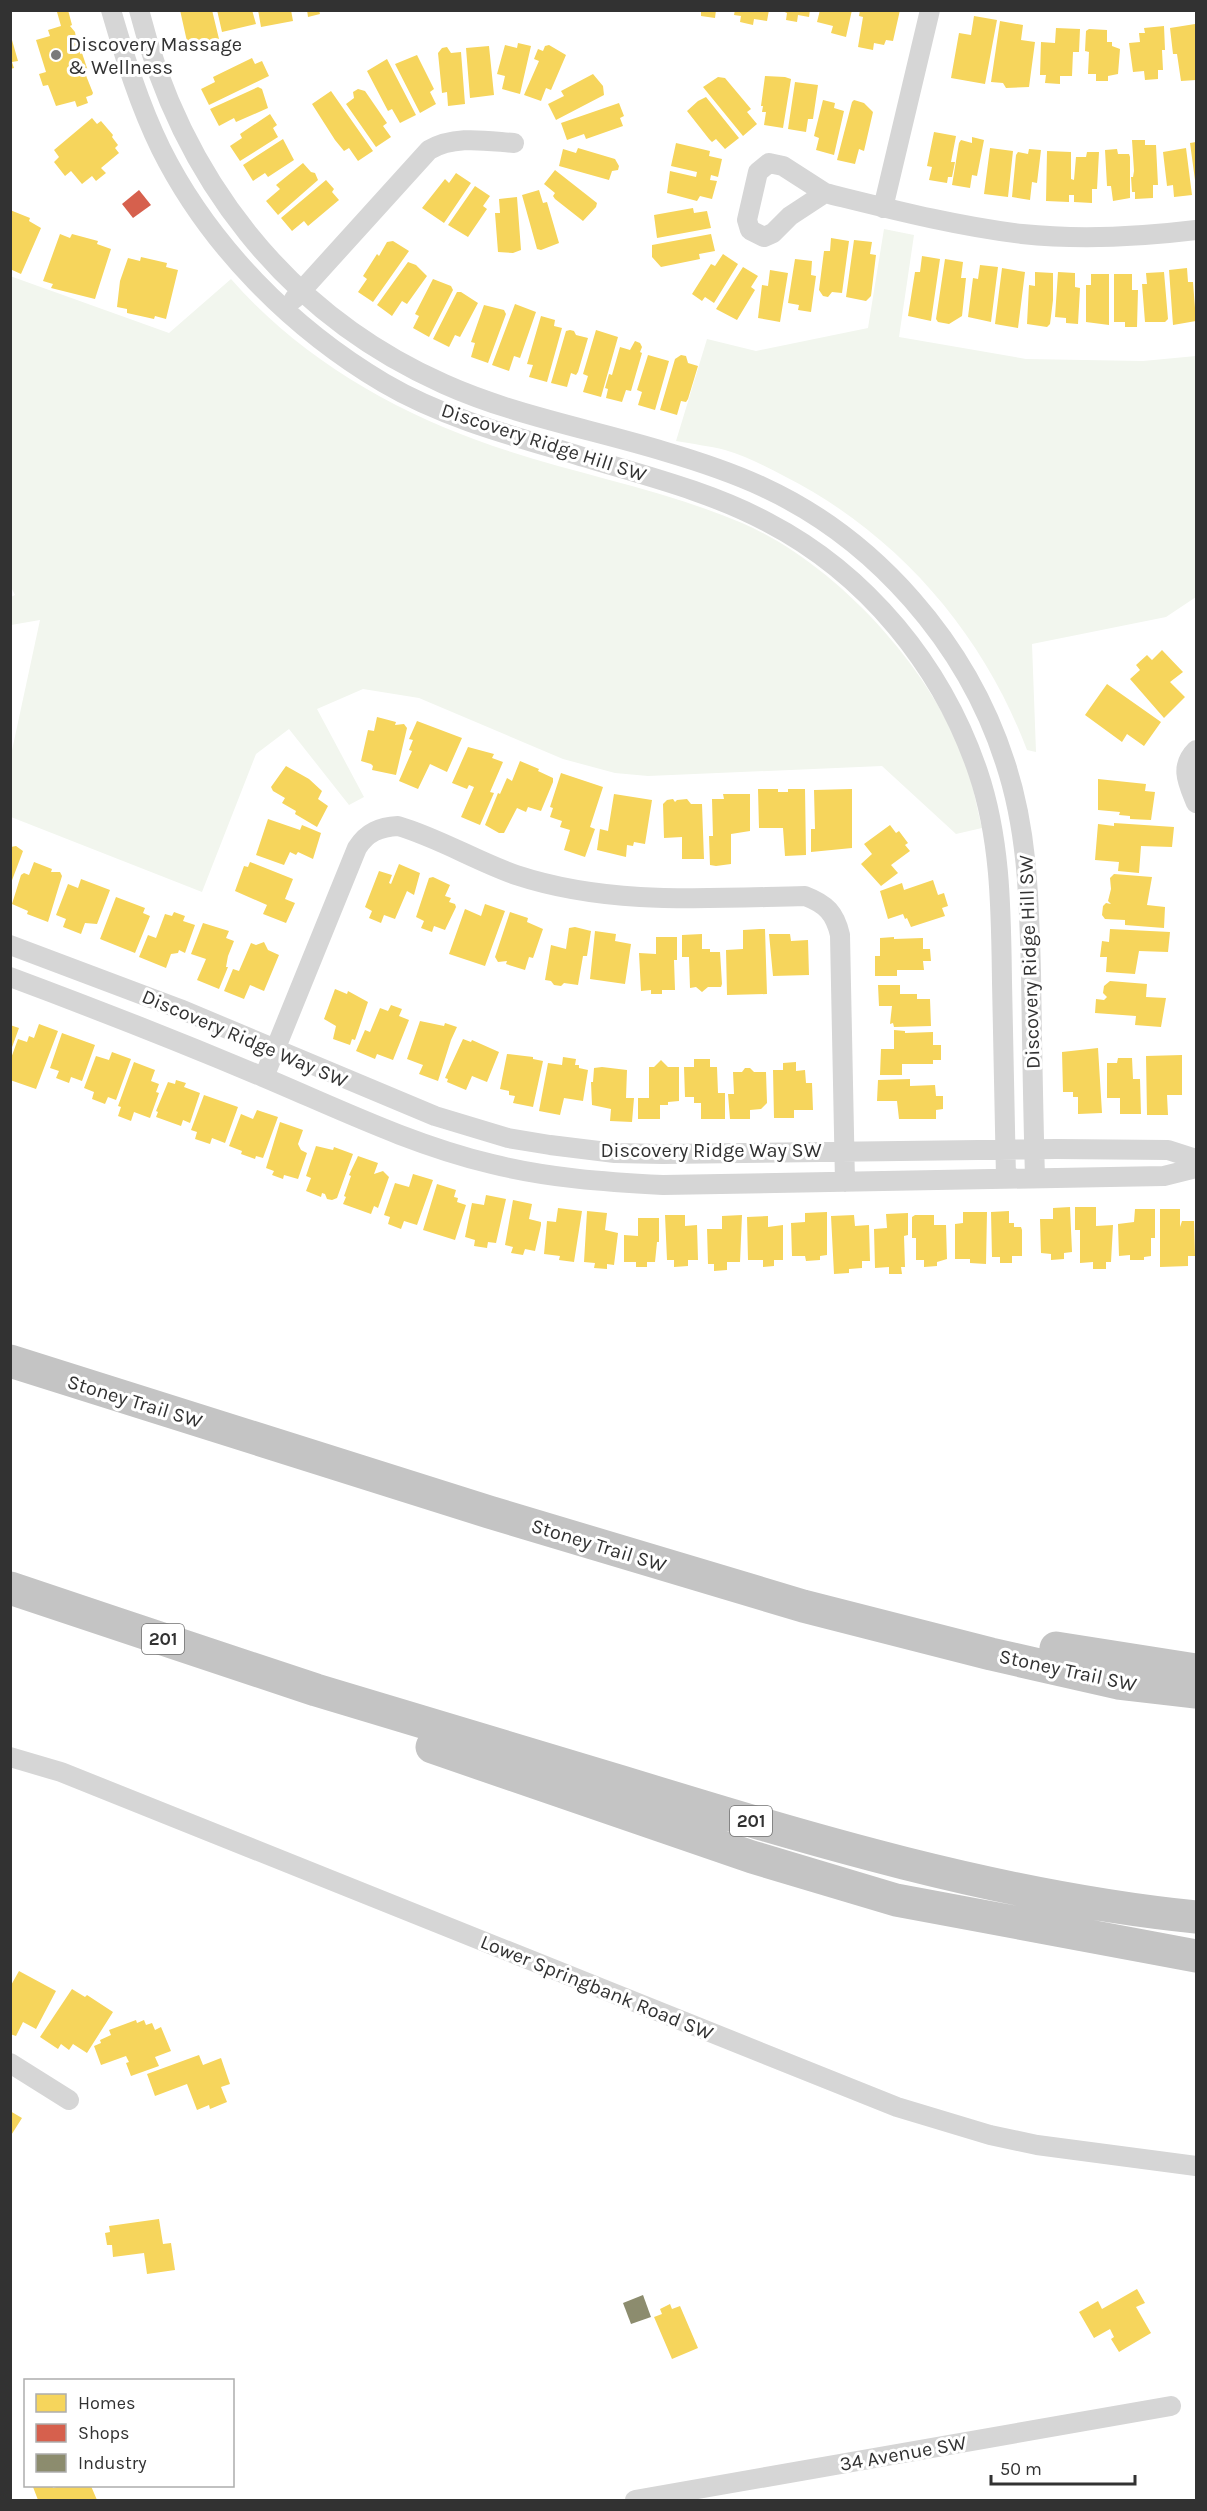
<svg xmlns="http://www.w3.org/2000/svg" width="1207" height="2511" viewBox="0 0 1207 2511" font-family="Karla,sans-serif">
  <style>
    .green { fill: #f2f6ee }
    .homes { fill: #f6d55c }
    .shops { fill: #d6604d }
    .industry { fill: #8c8c6e }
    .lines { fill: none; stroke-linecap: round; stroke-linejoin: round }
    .street { stroke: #d6d6d6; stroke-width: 20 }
    .highway { stroke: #c4c4c4; stroke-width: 33 }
    .poi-dot { fill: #7a7a7a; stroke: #fff; stroke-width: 2 }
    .labels { text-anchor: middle; stroke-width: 6; stroke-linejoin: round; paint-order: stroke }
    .shield { fill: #fff; stroke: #707070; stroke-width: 1.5 }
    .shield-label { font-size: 18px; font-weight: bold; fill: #323232 }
    .poi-label { font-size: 20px; fill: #323232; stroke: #fff; text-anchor: start }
    .street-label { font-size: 20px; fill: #323232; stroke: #fff }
  </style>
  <rect width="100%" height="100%" fill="#fff"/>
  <path class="green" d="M884,229L914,235L899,337L1026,359L1143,361L1196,356V597L1166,617L1032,644L1036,752L1027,750C983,633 897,533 784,476C765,466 746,456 725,450C710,446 692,444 676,441L707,339L756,351L868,328Z
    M10,276L169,333L231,279C300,358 394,412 493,446C575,474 662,489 742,523C837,564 936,672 968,771C974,789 977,809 982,828L956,834L882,766L648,776L615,773L563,759L419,698L363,689L317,709L364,797L349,805L289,729L256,754L202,892L11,817V755L40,620L11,625V597L15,595L10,585Z"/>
  <path class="homes" d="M68,10L72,25L70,26L75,32L77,43H79L80,54L82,53L88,71L85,73L93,93L92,95L86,97L88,103L77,107L75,101L56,106L48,85L43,86L39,74L46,72L36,40L50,36L48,30L61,26L57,12Z
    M180,10H212L219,39L209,41V45L198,47V44L188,46Z
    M217,10H252L256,24L222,32Z
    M258,10H291L293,21L261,27Z
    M307,10H319L320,14L308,17Z
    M701,10H716L715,18L701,16Z
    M735,10H769L767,21L754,19L753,25L740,22L741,16L734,15Z
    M780,10H810L809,17L798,15L797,22L786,20L787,13Z
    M820,10H852L846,37L831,33L833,26L817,22Z
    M860,10H900L893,41L886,40L884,45L874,43L873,50L858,47L863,17L859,16Z
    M974,16L997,20L985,84L951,78L959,33L971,35Z
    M1000,21L1023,25L1021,40L1035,42L1029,87L1006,88L1003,83L991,82Z
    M1195,24L1196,80L1181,81L1177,54H1173L1170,28Z
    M1164,26L1165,50H1162L1163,70H1158V79L1145,80L1144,71L1133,72L1129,43L1140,42L1139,33H1145L1144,28Z
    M1056,28L1080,29L1079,52H1073L1072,76H1060V84L1045,83L1046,75H1040L1041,42L1055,43Z
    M1089,29L1107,30V42H1112V46L1120,49L1118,74L1108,76V81H1096V74H1088L1089,52L1085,51L1086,31Z
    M10,33L18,61L12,62L14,68L10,69Z
    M518,43L531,46L520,94L502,89L505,76L497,74L505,45L517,48Z
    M549,45L566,55L551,90L546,88L541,101L524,95L539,61L534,59L538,49L543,51L545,46Z
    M489,46L494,95L470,98L466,48Z
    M447,47L451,53L461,52L465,104L448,106L447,92L442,93L438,53L442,48Z
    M417,55L434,89L430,92L436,104L420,113L395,64Z
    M252,58L255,64L262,61L269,76L209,105L201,89L215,82L213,77Z
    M387,59L416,115L400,123L392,109L388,111L367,71Z
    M593,74L603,86L604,95L556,120L548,104L564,96L561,91Z
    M765,76L785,77L791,79L783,128L764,125L766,112H762L763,106H761Z
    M718,77L725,78L751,109L747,112L757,124L743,136L703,87Z
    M795,82L818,85L813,119H808L806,132L788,129Z
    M258,87L262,89L268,108L236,122L234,118L219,126L210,109Z
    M358,89L365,91L387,123L383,126L391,137L376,147L346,104L354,98L353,92Z
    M331,91L373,151L358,161L349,148L344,151L335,140L312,104Z
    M706,97L739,138L725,149L716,139L712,142L709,139L687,111L698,101Z
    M823,100L835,103L834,108L844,111L834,155L816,150L819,138L814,136Z
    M854,100L864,103L873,112L864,151L859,149L855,164L837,160L852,102Z
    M619,103L624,116L620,118L623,126L586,139L584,134L567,140L561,123Z
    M270,114L277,125L273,128L278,137L240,161L230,146L242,138L240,134Z
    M92,118L97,124L101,121L113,135L112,137L118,145L115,148L119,153L101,168L106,173L96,181L92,176L82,184L71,171L65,176L54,162L59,157L54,150Z
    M934,132L956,136L951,162H955L952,177H948L947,183L929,180L932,167L927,166Z
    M972,137L984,140L977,176L972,175L970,188L952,185L959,143L961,140L972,143Z
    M283,139L294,160L268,177L265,173L253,181L243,165Z
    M1132,140H1145V145H1156L1158,185H1153V198L1135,199V192H1132L1131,177H1133L1134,171Z
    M1196,142V180H1195L1190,143Z
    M676,143L710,151L709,156L722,159L718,177L711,175L710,180L717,181L712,199L700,196L697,201L667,193L670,171L696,177L697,172L671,166Z
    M578,148L615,159L619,166L618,170L612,171L609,180L559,166L563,149L576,153Z
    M990,148L1013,151L1008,197L984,194Z
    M1186,148L1192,195L1174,197L1173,185L1167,186L1163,152Z
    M1029,149L1041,150L1037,183L1032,182L1030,200L1012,197L1016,155L1018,152L1028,154Z
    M1117,149L1118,154H1129L1130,157V198L1113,201L1111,186H1107L1105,150Z
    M1047,151L1071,152V179L1074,180L1076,157H1086L1087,152H1099L1097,189H1092V203L1074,202V195H1069V202L1046,201Z
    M303,163L311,172L315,173L318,180L278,215L266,201L280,189L276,185Z
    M555,170L597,203L596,207L583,221L555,199L553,196L555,193L544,184Z
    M456,173L471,183L444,223L422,208L445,179L449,183Z
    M326,180L334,189L332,192L339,200L308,226L304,221L292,231L281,218Z
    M475,186L490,196L483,206L487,209L468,237L448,225Z
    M539,190L543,203L547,202L559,243L541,250L537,249L522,195Z
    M517,197L521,250L513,253L498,252L495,213H500L499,199Z
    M693,208L694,213L707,211L711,228L657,238L654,215Z
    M10,210L30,218L29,221L41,228L21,274L10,269Z
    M60,234L70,238L72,234L98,241L97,244L111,249L95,299L51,288L53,284L43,281Z
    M711,234L715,251L699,254L700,259L661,267L652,257V245Z
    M831,238L849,241L842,293L832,292L828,297L823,296L819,290L824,251H830Z
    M854,240L872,242L870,254L876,255L871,296L866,301L846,297Z
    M393,241L409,251L373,302L358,292L367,279L363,276L377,254L379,256L387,242Z
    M723,254L738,264L714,303L705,297L702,301L692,294L711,264L715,266Z
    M922,256L940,259L931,321L908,316L915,272H920Z
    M141,257L167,263L166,267L178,270L166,319L155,316L154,319L127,313V309L117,307L120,281L128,258L140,261Z
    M795,259L812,261L811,275L816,276L811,312L798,310L799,305L788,303Z
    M945,259L963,262L961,278H966L962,316L949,324L938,322L936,319Z
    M408,262L416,265L427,276L407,304L402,301L392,316L377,305Z
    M980,265L998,267L991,322L968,317L973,278L978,279Z
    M743,267L758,276L751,287L755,290L737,320L716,309Z
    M1002,268L1025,272L1018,328L995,324Z
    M1187,268L1188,282H1193L1196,321L1173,325L1169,270Z
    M770,270L788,273L780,322L758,318L762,285L768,286Z
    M1035,272L1053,273V300L1050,324L1047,327L1027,324L1029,285L1035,286Z
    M1058,272L1075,273V287L1080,288L1078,324L1066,323V318L1055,317Z
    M1164,272L1168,319L1165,322H1145L1142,284H1147L1146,273Z
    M1091,274H1109V325L1086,322V285H1091Z
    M1114,274H1132V290H1138L1137,327H1125V322H1114Z
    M433,279L451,286L453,290L429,337L413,328L419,316L415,314Z
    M457,292H461L478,303L460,337L455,335L449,347L433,339Z
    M515,304L536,312L520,358L514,356L509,371L492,365Z
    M484,305L504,310L506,314L488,363L471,357L475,343L471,342Z
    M541,316L555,320L554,326L562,328L547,382L529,377L533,365L527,364Z
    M570,330L574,331L576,335L588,338L578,372L576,375L571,373L567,387L551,383L566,331Z
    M596,330L618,337L601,397L583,392L588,376L583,374Z
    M635,341L640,343L642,347L640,352L642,353L631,391L626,390L622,402L606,398L608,389L605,388L609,374L612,375L620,347L630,350Z
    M648,355L669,361L655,410L638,405L642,392L637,390Z
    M681,355L686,356L688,363L698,366L688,399L686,402L681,401L677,415L660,410L675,359Z
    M1162,650L1183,672L1170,682L1185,697L1164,718L1130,679L1140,670L1136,665L1147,655L1152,660Z
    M1107,684L1161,722L1144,746L1127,734L1122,742L1085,715Z
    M377,717L396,722L395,725L404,724L407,728L396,775L372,770L373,766L371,764L361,761L368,730L374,731Z
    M417,721L462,738L447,772L430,764L418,789L399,781L412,751L409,750L413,740L409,739Z
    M468,747L494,754L492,758L503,762L490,792L494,793L480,825L461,817L474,787L469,785L467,789L452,783Z
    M520,761L539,769L538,771L553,778V782L541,811L528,807L526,812L517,808L504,833H499L485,825L498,793L500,794L507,778L512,781Z
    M286,766L309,779L322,791L318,799L328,806L317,827L295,814L296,811L282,803L285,798L273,791L271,787Z
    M561,773L603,787L590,827L595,829L585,857L564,850L570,830L560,827L562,821L550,817L553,808L550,807Z
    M1098,779L1146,784L1145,791L1155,792L1151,820L1130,819V816L1119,815L1120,812L1098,810Z
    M758,789H778V792H788V789H805L806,855L785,856L783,828H759Z
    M852,789V848L811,852V829H815L814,790Z
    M614,794L652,800L645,844L634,842L633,846L627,845L626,857L597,850L600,829L608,831Z
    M723,794H750V831L731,834V864L716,866L710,865L709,836H713L712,799H724Z
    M673,799L675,802L677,800L687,799L691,804H702L704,859H682V837L664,838L663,804L667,800Z
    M268,819L300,830L302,825L321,833L313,859L298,852L296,855L290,852L284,865L256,855Z
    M1114,823L1174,827L1172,847L1141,846L1139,873L1118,871L1119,862L1095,860L1098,824L1114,826Z
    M890,825L896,833L899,831L908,843L905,845L910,851L891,865L898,873L881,886L861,864L872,854L864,844Z
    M16,846L23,851L11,883V847Z
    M34,862L52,869L51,872H60L62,876L48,922L27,914L28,911L12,904L21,875L24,873L29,875Z
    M250,862L293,879L285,899L295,903L286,923L263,914L267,905L235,891L244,866L248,867Z
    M399,864L420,873L414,895L407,891L395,919L384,915L381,923L369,918L372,911L365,907L379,871L392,875L389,883L391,884Z
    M1114,874L1152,877L1147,905L1165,907L1164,928L1125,925V920L1105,919L1102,915L1103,906L1106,903L1111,904L1108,901L1111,889L1110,878Z
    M433,877L450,885L445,896L451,898L449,902L455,904L456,907L445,930L434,926L432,932L421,928L424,921L416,917L429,878Z
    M81,879L110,890L97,924L85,923L81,934L63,927L66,919L56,915L68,884L78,888Z
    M933,880L938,895L944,893L948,906L942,908L945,916L911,927L907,918L905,919L903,914L888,919L880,891L902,883L904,890Z
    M116,897L145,908L143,913L150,916L135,953L100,939Z
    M485,904L505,911L485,966L449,954L465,909L481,916Z
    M174,912L185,916L183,921L195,925L185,953L179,950L178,953L171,954L166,968L139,957L148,935L156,938L165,914L172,916Z
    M510,912L528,918L527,922L543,929L533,958L529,957L525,970L506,964L507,961L498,962L495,957Z
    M203,923L229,931L226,938L234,941L228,956L226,967H228L219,989L197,980L206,959L191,954Z
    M575,927L591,931L587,956H583L578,985L564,983L561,986L554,985L551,981L545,980L551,945L566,949L569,928Z
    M760,929H765L767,994L727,995L726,950L743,949V930Z
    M1110,929L1170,932L1168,952L1139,951L1135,974L1106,972L1107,957H1100L1102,941L1109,942Z
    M595,931L616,934L615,941L631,944L625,984L590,979Z
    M702,934V949H710V952H720L722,984L721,987H708L702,992L696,987L690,988L689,957H682V935Z
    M769,934H790L791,941L808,940L809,975L773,976Z
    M656,937H677V960H674L675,990H662V994H651V990L641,991L639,953L656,954Z
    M894,937V939L923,938V949H930L931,961H923L924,970H897V976H875V956H880V938Z
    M264,942L268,950L279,955L264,991L250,985L244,999L224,991L233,969L239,971L251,943L256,945Z
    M1110,981L1147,984L1146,997L1166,998L1161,1027L1135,1025L1136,1016L1095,1013L1096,999L1104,1000L1107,997L1103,993L1104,986Z
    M878,985H900V994H917V999H930L931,1026L894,1027L893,1023L890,1024L892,1006H879Z
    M335,989L347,994L348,991L368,1002L355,1040L352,1039L350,1045L333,1039L336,1026L324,1019Z
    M391,1005L402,1009L399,1016L409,1020L393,1060L377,1054L375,1059L356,1051L365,1030L370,1032L380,1008L388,1011Z
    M420,1021L444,1026L445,1023L457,1027L451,1040L438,1081L419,1074L423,1065L407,1059Z
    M39,1024L58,1031L36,1089L10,1080V1061L18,1039L27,1042L29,1036L34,1038Z
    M10,1025L19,1028L11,1050H10Z
    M894,1030L905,1031V1033L933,1032V1045H941V1060H933V1064H902V1075H880L881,1049H894Z
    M62,1033L95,1045L82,1081L71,1077L69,1083L56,1078L59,1071L50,1068Z
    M463,1039L471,1042L472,1040L499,1052L487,1082L472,1076L466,1090L447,1082L448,1079L445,1078Z
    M1098,1048L1102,1113L1078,1114V1097H1073V1092H1063L1062,1052Z
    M112,1052L131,1059L116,1100L108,1097L105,1104L92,1099L94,1092L84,1088L96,1056L109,1060Z
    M507,1054L533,1057V1059L543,1061L533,1107L513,1103L515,1096L509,1095V1091L500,1089Z
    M1182,1055V1095H1167L1168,1115H1147L1146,1056Z
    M563,1057L576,1059L575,1065H579V1068L588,1070L583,1101L564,1098L560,1115L539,1111L548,1063L562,1065Z
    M1118,1058H1132L1133,1079H1140L1141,1114H1120V1098H1107V1063H1117Z
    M694,1059H710V1067H717L718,1093H725V1119H701V1103H694V1097H685L684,1067H694Z
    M661,1060L668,1067H679V1101L668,1102V1105H660V1119H638V1098H649V1067H654Z
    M134,1062L155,1070L151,1081L159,1084L156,1092L159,1093L150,1118L134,1112L131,1121L118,1116L121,1107L118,1106Z
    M796,1062V1071L805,1070L806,1083H812L813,1110H794V1118H774L773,1070H783V1063Z
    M602,1067L627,1070L626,1098H634L632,1122L610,1121L611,1109L592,1105L591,1082H593L594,1068Z
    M745,1068H750L754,1072H766L767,1103L761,1109L750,1110V1119H730L728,1094H734L733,1072H742Z
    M910,1079V1086L935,1085L936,1096H943V1109L936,1110V1119H899L897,1101H877L878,1080Z
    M176,1080L186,1083L184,1087L200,1093L190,1123L183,1120L181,1126L156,1117L158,1112L156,1111L168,1082L175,1084Z
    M204,1095L238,1107L225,1143L212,1138L210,1144L195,1139L197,1132L191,1130Z
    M257,1110L278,1117L263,1158L256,1156L255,1159L241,1154L242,1151L229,1146L241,1114L253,1119Z
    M280,1122L303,1130L298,1144L301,1150L307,1153L298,1179L284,1175L283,1179L272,1175L274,1171L266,1168Z
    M316,1146L333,1150L334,1147L353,1154L337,1198L332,1200L327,1199L325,1194L322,1193L321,1197L306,1191L311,1178L306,1176Z
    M358,1156L378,1163L374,1174L383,1171L389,1177L378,1208L374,1206L371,1214L343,1204L346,1197L344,1196L351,1176L349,1175Z
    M413,1174L433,1180L417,1225L404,1221L401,1229L388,1224L390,1217L384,1215L395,1183L409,1187Z
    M437,1184L456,1190L454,1197L458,1198L457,1202L466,1205L455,1240L423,1230Z
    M486,1195L506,1199L496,1243L488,1242L487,1248L474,1246L475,1240L465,1237L472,1203L484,1205Z
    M513,1200L532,1204L529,1219L541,1222V1225L535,1251L525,1249L523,1255L511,1253L513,1247L505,1245Z
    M1070,1207L1072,1252L1064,1253V1259L1051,1260V1254L1041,1253L1040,1219H1053V1208Z
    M1075,1207H1096V1226L1113,1225L1111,1262H1106V1269H1093V1262L1080,1263V1230H1075Z
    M558,1208L582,1211L574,1262L559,1260L560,1256L544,1254L547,1221L556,1222Z
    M1135,1209H1155V1238H1151V1256L1144,1257V1260H1130V1255L1119,1256L1118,1224L1134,1222Z
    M1160,1209H1180V1227L1182,1221H1194L1195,1256H1188V1266L1160,1267Z
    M587,1211L607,1213L605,1230L618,1233L614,1265L607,1264V1269L594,1268L595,1263L584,1262Z
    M1009,1211V1223H1014V1227H1021L1022,1230V1256H1012V1263H1000V1257H992L991,1212Z
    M827,1212V1255L820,1256V1260L806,1261L805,1256H792L791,1223L805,1222V1213Z
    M963,1212H987L986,1264L970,1263V1259H955V1224L963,1223Z
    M908,1213V1235L904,1236L905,1267H901L902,1274H889V1267L875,1268L874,1229L887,1228L886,1214Z
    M665,1215H685V1226L697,1225L698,1260H688V1266L674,1267V1260H667Z
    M742,1215L740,1262H727V1270L714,1271V1264H708L707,1229H722V1216Z
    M854,1215L855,1226L869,1225L870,1261H862V1268L849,1269V1273L834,1274L831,1216Z
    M915,1215H934V1225H946L947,1259L937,1262V1266L924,1267V1260H916V1238H912V1217Z
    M768,1216V1227L783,1225V1260H774V1266L763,1267V1260H748L747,1217Z
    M638,1218H659V1242H657L655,1262H647V1267H636V1262H624V1235L638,1236Z
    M19,1971L56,1991L36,2029L23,2022L16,2036L10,2034L12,1995L10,1987Z
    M72,1989L85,1997L87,1995L113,2012L87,2053L73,2044L69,2050L61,2044L58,2049L40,2037Z
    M136,2020L137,2023L144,2020L146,2025L152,2023L155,2030L161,2027L171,2051L155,2057L159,2066L131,2076L126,2063L129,2062L126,2056L101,2065L94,2046L101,2043L100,2040L111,2035L109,2030Z
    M199,2055L203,2065L221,2058L230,2084L221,2087L227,2102L210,2109L209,2105L197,2110L187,2084L155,2096L147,2074Z
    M10,2111L22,2118L10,2137Z
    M159,2219L163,2244L171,2243L175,2270L147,2274L144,2253L113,2257L112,2245H107L105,2233L110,2232L109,2226Z
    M1137,2289L1145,2303L1136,2307L1151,2333L1119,2352L1111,2339L1114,2337L1110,2329L1094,2338L1079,2312L1098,2301L1102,2309Z
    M670,2304L672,2309L680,2306L698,2348L672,2359L654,2317L662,2314L660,2309Z
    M38,2486H52L53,2488L60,2486H91L97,2500H38L33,2487Z"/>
  <path class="shops" d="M139,190L151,205L133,218L122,204Z"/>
  <path class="industry" d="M643,2295L651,2317L631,2324L623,2303Z"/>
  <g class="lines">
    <path class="street" d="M111,10C125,58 139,104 161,149C209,245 291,328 384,383C440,416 505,434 567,452C634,473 705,489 767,522C867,574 942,666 978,772C1001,840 1001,911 1002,982C1003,1047 1005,1113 1006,1178
      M139,10C181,177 285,313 444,384C513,415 590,429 663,451C697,461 731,472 763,487C876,539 967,644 1005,762C1028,831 1029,901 1031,973C1032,1041 1033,1109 1035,1177
      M769,163L783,166L825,193L790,216L773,233L764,237L750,230L747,220L758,172Z
      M825,193C890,209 955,226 1022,234C1080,240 1139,237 1196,230
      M883,208L930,10
      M294,299L429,150C455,135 486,141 514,143
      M1196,750C1179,767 1188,783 1196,803
      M10,945L180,1009L435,1116L508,1138L550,1145L615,1153L663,1154L1056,1149L1168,1150L1196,1159
      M10,977C96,1009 180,1042 263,1077C339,1109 412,1145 492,1164C548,1178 605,1182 663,1185L1164,1176L1196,1168
      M264,1077L357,848C367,832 380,827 398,826C439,838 476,861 516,875C610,906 708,898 805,896C826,904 835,913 840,935L845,1182
      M10,1757L61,1772L897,2107L990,2135L1037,2145L1196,2166
      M10,2063L69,2100
      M635,2500L1171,2406"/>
    <path class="highway" d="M10,1361L489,1512L803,1606L991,1654L1118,1683L1196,1692
      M10,1588C112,1622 214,1657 316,1690C417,1721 518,1751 619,1781C808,1839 999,1897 1196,1917
      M1056,1648L1196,1670
      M432,1747L752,1857L896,1900L1196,1956"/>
  </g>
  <circle class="poi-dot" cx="56" cy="55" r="6"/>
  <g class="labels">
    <g class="shield">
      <rect x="142" y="1624" width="42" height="30" rx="4.5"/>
      <rect x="730" y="1806" width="42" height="30" rx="4.5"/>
    </g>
    <g class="shield-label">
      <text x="163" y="1645">201</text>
      <text x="751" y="1827">201</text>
    </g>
    <g class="poi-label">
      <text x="68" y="51">Discovery Massage<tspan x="68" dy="23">&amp; Wellness</tspan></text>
    </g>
    <g class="street-label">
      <text transform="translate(544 442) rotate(18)" y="7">Discovery Ridge Hill SW</text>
      <text transform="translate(1029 962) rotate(-92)" y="7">Discovery Ridge Hill SW</text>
      <text transform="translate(245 1038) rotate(23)" y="7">Discovery Ridge Way SW</text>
      <text x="711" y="1157">Discovery Ridge Way SW</text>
      <text transform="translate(135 1401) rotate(17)" y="7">Stoney Trail SW</text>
      <text transform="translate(599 1545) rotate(17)" y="7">Stoney Trail SW</text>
      <text transform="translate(1068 1670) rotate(12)" y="7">Stoney Trail SW</text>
      <text transform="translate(597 1987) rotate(22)" y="7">Lower Springbank Road SW</text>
      <text transform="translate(903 2453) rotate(-10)" y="7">34 Avenue SW</text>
    </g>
  </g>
  <rect width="1207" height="2511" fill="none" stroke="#323232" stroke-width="24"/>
  <rect x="24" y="2379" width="210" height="108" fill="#ffffff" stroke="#adadad" stroke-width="1.5"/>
  <rect x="36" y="2394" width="30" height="18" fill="#f6d55c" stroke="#adadad" stroke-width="1.5"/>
  <text x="78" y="2409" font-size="18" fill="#323232">Homes</text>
  <rect x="36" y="2424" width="30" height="18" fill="#d6604d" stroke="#adadad" stroke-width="1.5"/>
  <text x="78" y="2439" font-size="18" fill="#323232">Shops</text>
  <rect x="36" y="2454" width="30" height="18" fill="#8c8c6e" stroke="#adadad" stroke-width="1.5"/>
  <text x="78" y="2469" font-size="18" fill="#323232">Industry</text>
  <path d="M991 2475v9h144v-9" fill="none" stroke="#323232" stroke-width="3"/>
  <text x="1000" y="2475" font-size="18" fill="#323232" stroke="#ffffff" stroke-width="4.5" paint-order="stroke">50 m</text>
</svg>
